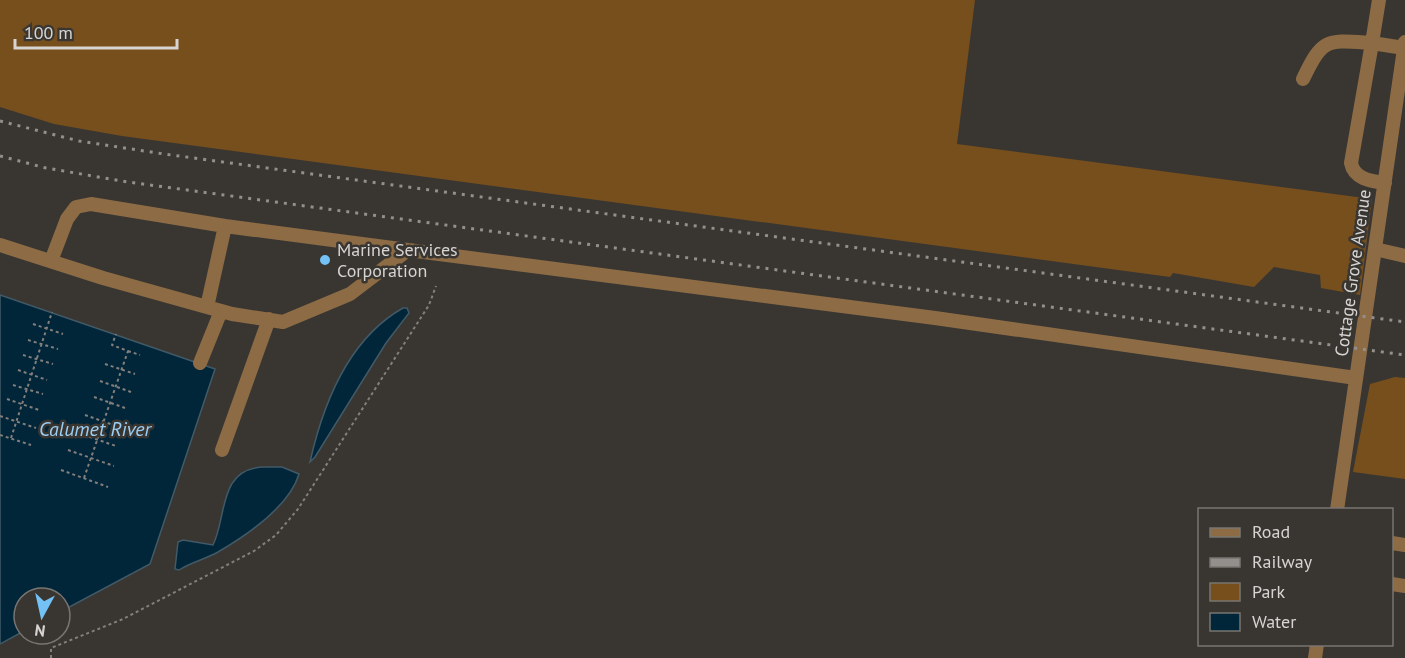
<svg xmlns="http://www.w3.org/2000/svg" width="1405" height="658" viewBox="0 0 1405 658" font-family="'PT Sans',sans-serif">
  <style>
    .green { fill: #764f1d }
    .water { fill: #012539; stroke: #415a67; stroke-width: 1.5 }
    .lines { fill: none; stroke-linecap: round; stroke-linejoin: round }
    .path { stroke: #827f7c; stroke-width: 2; stroke-dasharray: 3 3; stroke-linecap: butt }
    .minor { stroke: #8d6c45; stroke-width: 14 }
    .rail { stroke: #928f8c; stroke-width: 3; stroke-dasharray: 3 6; stroke-linecap: butt }
    .poi-dot { fill: #73c1f5; stroke: #393632; stroke-width: 2 }
    .labels { text-anchor: middle; stroke-width: 5; stroke-linejoin: round; paint-order: stroke }
    .poi-label { font-size: 18px; fill: #d7d5d3; stroke: #393632; text-anchor: start }
    .street-label { font-size: 18px; fill: #d7d5d3; stroke: #393632 }
    .water-label { font-size: 20px; font-style: italic; fill: #9bcef2; stroke: #393632 }
  </style>
  <rect width="100%" height="100%" fill="#393632"/>
  <path class="green" d="M0,0H975L957,144L1372,199L1360,295L1321,288L1320,275L1274,267L1254,287L1173,273L1170,277L122,136L54,124L0,107Z
    M1395,377L1405,378V479L1353,472L1370,384Z"/>
  <path class="water" d="M0,295L215,369L150,564L60,612V598H24V631L0,644Z
    M403,308H407L409,313L386,343L315,457L310,462C323,404 348,339 403,308Z
    M262,467H282L299,474C289,507 247,535 218,552C206,559 191,562 179,570L175,569L178,542L183,540L213,545C227,517 218,470 262,467Z"/>
  <g class="lines">
    <path class="path" d="M33,324L63,334
      M28,340L58,349
      M128,351L140,355
      M23,355L53,364
      M105,364L135,374
      M18,370L47,380
      M100,381L131,392
      M13,385L43,394
      M94,397L125,408
      M7,399L39,410
      M85,415L122,428
      M0,416L36,428
      M78,433L116,446
      M0,435L31,445
      M11,438L52,312
      M68,450L114,466
      M61,470L108,487
      M84,478L128,351L112,345L116,334
      M51,658V648L123,619L254,551L276,535L298,509L429,305L436,286"/>
    <path class="minor" d="M1303,79C1323,37 1327,40 1372,43L1379,0
      M1385,183C1371,181 1354,179 1351,163L1372,43L1404,48
      M0,245L103,278L232,314L283,322L350,294L408,250L935,318L1356,378
      M1375,249L1405,256
      M51,261L67,219L76,207L91,204L225,226
      M207,307L225,226L408,250
      M200,363L221,311
      M222,450L269,319
      M1337,510L1405,42
      M1392,543L1405,545
      M1392,584L1405,586
      M1315,658L1317,644"/>
    <path class="rail" d="M0,121L79,141L164,154L1405,322
      M0,156L46,168L128,182L1405,355"/>
  </g>
  <circle class="poi-dot" cx="325" cy="260" r="6"/>
  <g class="labels">
    <g class="poi-label">
      <text x="337" y="256">Marine Services<tspan x="337" dy="21">Corporation</tspan></text>
    </g>
    <g class="street-label">
      <text transform="translate(1353 273) rotate(-82)" y="6">Cottage Grove Avenue</text>
    </g>
    <g class="water-label">
      <text x="95" y="436">Calumet River</text>
    </g>
  </g>
  <rect x="1198" y="508" width="195" height="138" fill="#393632" stroke="#787672" stroke-width="1.5"/>
  <rect x="1210" y="528" width="30" height="9" fill="#8d6c45" stroke="#787672" stroke-width="1.5"/>
  <text x="1252" y="538" font-size="18" fill="#d7d5d3">Road</text>
  <rect x="1210" y="558" width="30" height="9" fill="#928f8c" stroke="#787672" stroke-width="1.5"/>
  <text x="1252" y="568" font-size="18" fill="#d7d5d3">Railway</text>
  <rect x="1210" y="583" width="30" height="18" fill="#764f1d" stroke="#787672" stroke-width="1.5"/>
  <text x="1252" y="598" font-size="18" fill="#d7d5d3">Park</text>
  <rect x="1210" y="613" width="30" height="18" fill="#012539" stroke="#787672" stroke-width="1.5"/>
  <text x="1252" y="628" font-size="18" fill="#d7d5d3">Water</text>
  <g transform="translate(42 616) rotate(188)"><circle r="28" fill="#393632" stroke="#787672" stroke-width="1.5"/>
  <path d="M0-4.5L10 22L0 15L-10 22Z" fill="#73c1f5"/>
  <text y="-9" font-size="16" font-weight="bold" text-anchor="middle" fill="#d7d5d3">N</text>
  </g>
  <path d="M15 39v9h162v-9" fill="none" stroke="#d7d5d3" stroke-width="3"/>
  <text x="24" y="39" font-size="18" fill="#d7d5d3" stroke="#393632" stroke-width="4.5" paint-order="stroke">100 m</text>
</svg>
